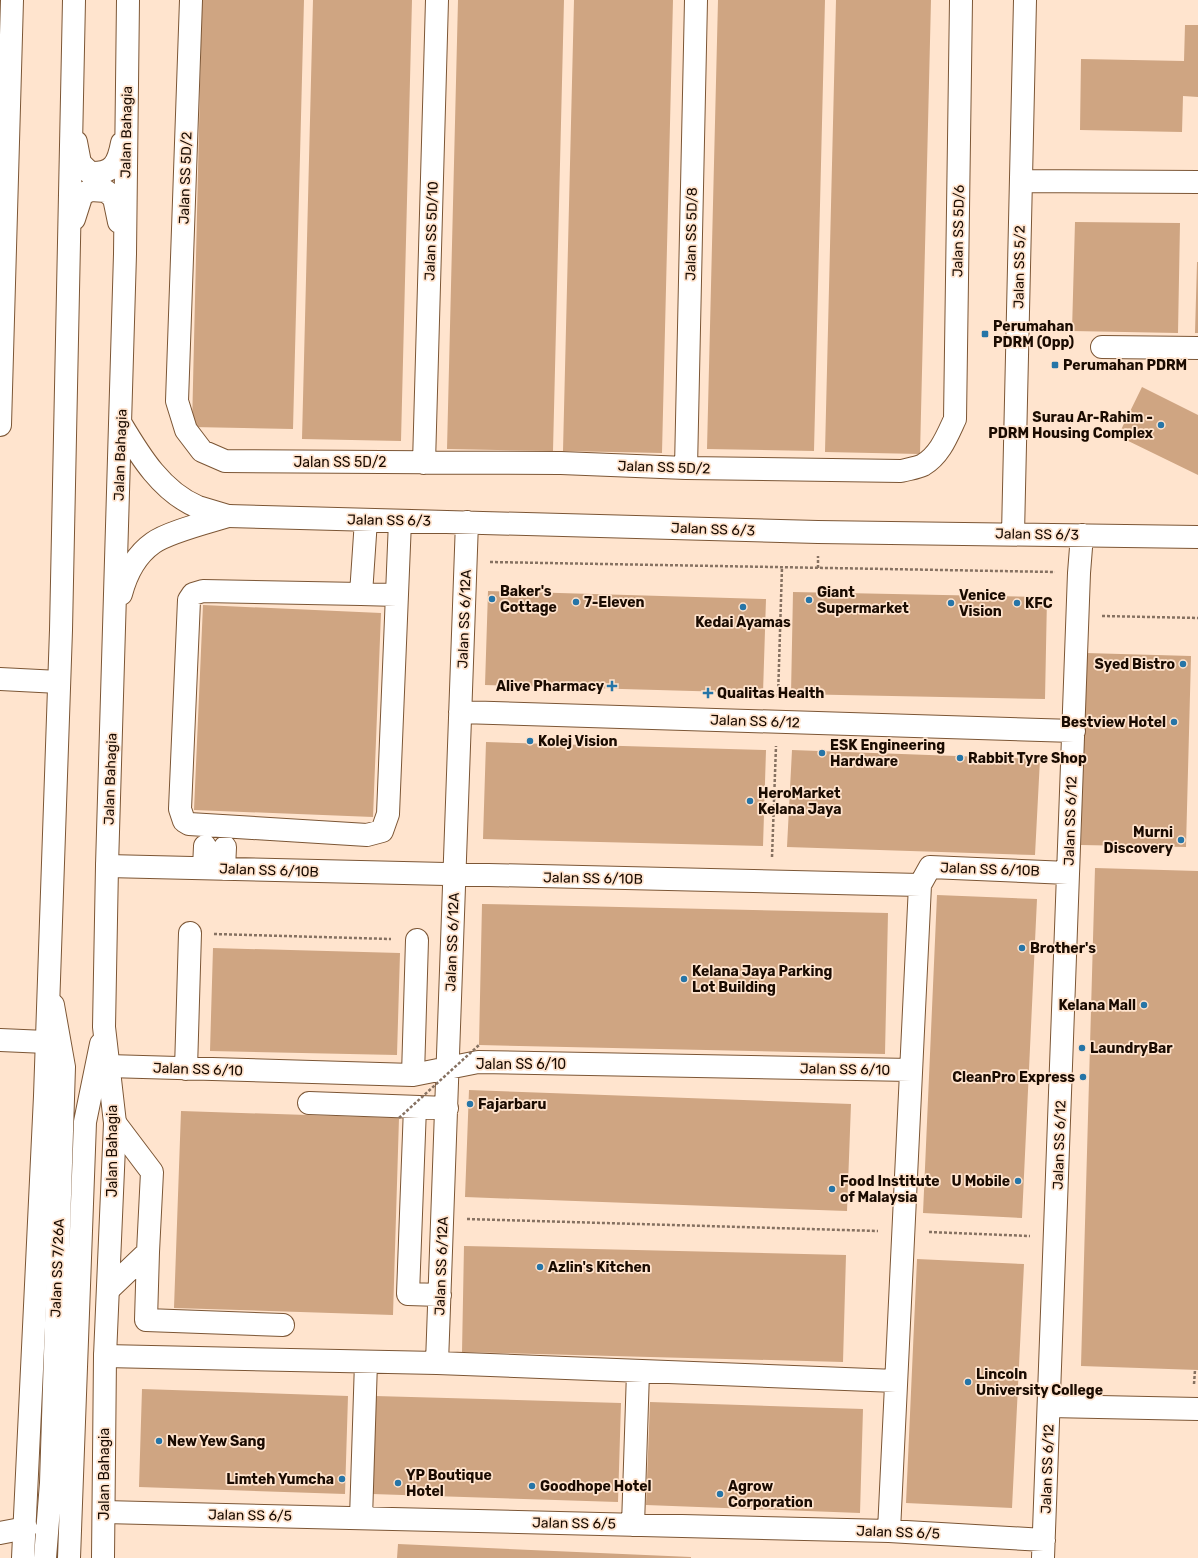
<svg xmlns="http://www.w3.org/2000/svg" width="1198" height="1558" viewBox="0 0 1198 1558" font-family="Rubik,sans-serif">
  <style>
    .building { fill: #cfa582 }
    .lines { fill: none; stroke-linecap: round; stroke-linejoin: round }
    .minor-casing { stroke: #7c5635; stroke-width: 24 }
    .major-casing { stroke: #7c5635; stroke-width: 24 }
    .path { stroke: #867161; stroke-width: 2.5; stroke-dasharray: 3 2; stroke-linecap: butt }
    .minor { stroke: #fff; stroke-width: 22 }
    .major { stroke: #fff; stroke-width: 22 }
    .path-bridge { stroke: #867161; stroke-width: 2.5; stroke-dasharray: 3 2; stroke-linecap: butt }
    .poi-dot { fill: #2675a7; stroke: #ffe4ce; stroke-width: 1.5 }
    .labels { text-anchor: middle; stroke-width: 3.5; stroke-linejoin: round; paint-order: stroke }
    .street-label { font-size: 14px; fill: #1a0b01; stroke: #ffe4ce }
    .poi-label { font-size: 14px; font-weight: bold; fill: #1a0b01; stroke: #ffe4ce; text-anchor: start }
  </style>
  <rect width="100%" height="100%" fill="#ffe4ce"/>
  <path class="building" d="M202,0H304L293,429L192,427Z
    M313,0H412L401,441L302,439Z
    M458,0H564L553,451L447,449Z
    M574,0H673L662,453L563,451Z
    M718,0H825L814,451L707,449Z
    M836,0H931L920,454L825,452Z
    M1185,25H1198V97L1183,96L1182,132L1080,130L1081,59L1184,61Z
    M1075,222L1180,223L1178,333L1072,331Z
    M1197,262H1198V333H1195Z
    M1142,387L1198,415V475L1118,436Z
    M488,591L766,599L763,693L485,685Z
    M793,592L1047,597L1045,699L791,694Z
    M203,605L381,613L373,817L194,810Z
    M1086,653L1191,656L1186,847L1081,845Z
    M486,742L766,750L763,846L483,839Z
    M792,750L1040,759L1035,855L787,847Z
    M1095,868L1198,871V1370L1081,1366Z
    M937,895L1037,899L1022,1218L923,1213Z
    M482,904L888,913L885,1054L479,1045Z
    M213,948L400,953L397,1055L210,1051Z
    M469,1090L851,1104L847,1211L465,1197Z
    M181,1111L399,1118L393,1315L174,1308Z
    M464,1246L846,1255L843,1362L462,1352Z
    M917,1259L1024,1264L1012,1508L906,1503Z
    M142,1389L348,1396L345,1494L139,1487Z
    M375,1396L621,1403L618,1502L372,1494Z
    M650,1402L863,1409L860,1513L646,1505Z
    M398,1544L691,1557V1558H397Z"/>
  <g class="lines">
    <defs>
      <path id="minor" d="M191,0L177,401L186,430L202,451L225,461L561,463L686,468L901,471C908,469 917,468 923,465C940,455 947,436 955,419L961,0
        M1021,181L1198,182
        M1102,347L1198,348
        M0,425L12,0
        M424,463L437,0
        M686,468L696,0
        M228,516L818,532L1198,537
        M366,520L361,594L203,591L193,594L189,600L180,809L184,821L189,824L367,835L382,831L388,814L400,521
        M1013,534L1025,0
        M361,594L397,595
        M0,679L59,682
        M460,712L1074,731
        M107,866L920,885
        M204,868L205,846
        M224,869L225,847
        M0,1040L46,1042
        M108,1066L413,1075L478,1062L911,1070
        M186,1069L190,933
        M413,1075L417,940
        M309,1103L447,1108
        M415,1107L408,1294L440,1295
        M148,1252L146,1320L283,1325
        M108,1290L148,1252L152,1172L115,1123
        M105,1356L437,1363L896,1381
        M437,1363L467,522
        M1049,1406L1198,1409
        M104,1512L889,1531L1044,1540
        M361,1518L366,1362
        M633,1525L638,1372
        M889,1531L920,885L930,867L1068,873
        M0,1533L26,1528
        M45,1558L51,1483L64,1067L53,1005
        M69,1558L85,1122L101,1044
        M1043,1558L1079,573L1082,535"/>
      <path id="major" d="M76,142L80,163L90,173C113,174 118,164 122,143
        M74,219L82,194L91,190L106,191L114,198L119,222
        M121,424C140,456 162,492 198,507C208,510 218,513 228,516
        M121,594C126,575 136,555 153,543C168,532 209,522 228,516
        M23,1558L45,1096L61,630L74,0
        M103,1558L105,1356L115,1123L104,1027L107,866L125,254L128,0"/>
    </defs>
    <use href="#minor" class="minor-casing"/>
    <use href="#major" class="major-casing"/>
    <path class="path" d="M490,562L1055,572
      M818,568V556
      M1102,616L1198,618
      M778,697L782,567
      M772,857L776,746
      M214,934L391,939
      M467,1219L878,1231
      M929,1232L1030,1236
      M1194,1384L1195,1370"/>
    <use href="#minor" class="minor"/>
    <use href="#major" class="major"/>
    <path class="path-bridge" d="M399,1118L479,1045"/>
  </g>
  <g class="poi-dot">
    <rect x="981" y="330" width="8" height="8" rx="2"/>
    <rect x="1051" y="361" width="8" height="8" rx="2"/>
    <circle cx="1161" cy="425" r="4"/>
    <circle cx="492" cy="599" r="4"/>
    <circle cx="809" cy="600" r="4"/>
    <circle cx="576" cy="602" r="4"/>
    <circle cx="951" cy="603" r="4"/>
    <circle cx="1017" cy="603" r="4"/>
    <circle cx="743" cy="607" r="4"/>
    <circle cx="1183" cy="664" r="4"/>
    <path d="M610 680h4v4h4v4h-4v4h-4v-4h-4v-4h4z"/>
    <path d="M706 687h4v4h4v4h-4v4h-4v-4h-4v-4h4z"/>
    <circle cx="1174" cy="722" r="4"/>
    <circle cx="530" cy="741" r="4"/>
    <circle cx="822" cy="753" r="4"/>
    <circle cx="960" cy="758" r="4"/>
    <circle cx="750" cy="801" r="4"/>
    <circle cx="1181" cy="840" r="4"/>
    <circle cx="1022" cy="948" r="4"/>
    <circle cx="684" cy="979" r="4"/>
    <circle cx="1144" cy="1005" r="4"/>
    <circle cx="1082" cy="1048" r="4"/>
    <circle cx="1083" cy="1077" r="4"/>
    <circle cx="470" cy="1104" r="4"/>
    <circle cx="1018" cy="1181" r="4"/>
    <circle cx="832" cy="1189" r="4"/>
    <circle cx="540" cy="1267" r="4"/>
    <circle cx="968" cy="1382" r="4"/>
    <circle cx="159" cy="1441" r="4"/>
    <circle cx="342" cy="1479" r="4"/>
    <circle cx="398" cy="1483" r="4"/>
    <circle cx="532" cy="1486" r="4"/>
    <circle cx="720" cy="1494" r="4"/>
  </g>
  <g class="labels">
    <g class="street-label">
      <text transform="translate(126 132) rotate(-89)" y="5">Jalan Bahagia</text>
      <text transform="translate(185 178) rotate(-88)" y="5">Jalan SS 5D/2</text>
      <text transform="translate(431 231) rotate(-88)" y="5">Jalan SS 5D/10</text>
      <text transform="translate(958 231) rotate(-89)" y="5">Jalan SS 5D/6</text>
      <text transform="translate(691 234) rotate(-89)" y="5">Jalan SS 5D/8</text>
      <text transform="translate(1019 267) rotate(-89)" y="5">Jalan SS 5/2</text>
      <text transform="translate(120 455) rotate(-88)" y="5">Jalan Bahagia</text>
      <text x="340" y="467">Jalan SS 5D/2</text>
      <text transform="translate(664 467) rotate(2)" y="5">Jalan SS 5D/2</text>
      <text transform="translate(389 520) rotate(1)" y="5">Jalan SS 6/3</text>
      <text transform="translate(713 529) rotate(2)" y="5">Jalan SS 6/3</text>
      <text transform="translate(1037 534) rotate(1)" y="5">Jalan SS 6/3</text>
      <text transform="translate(464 619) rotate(-88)" y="5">Jalan SS 6/12A</text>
      <text transform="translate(755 721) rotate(2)" y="5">Jalan SS 6/12</text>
      <text transform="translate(110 779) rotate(-88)" y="5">Jalan Bahagia</text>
      <text transform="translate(1070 821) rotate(-88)" y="5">Jalan SS 6/12</text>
      <text transform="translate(990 869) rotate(2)" y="5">Jalan SS 6/10B</text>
      <text transform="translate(269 870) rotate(2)" y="5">Jalan SS 6/10B</text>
      <text transform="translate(593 878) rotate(1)" y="5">Jalan SS 6/10B</text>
      <text transform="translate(452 942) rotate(-88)" y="5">Jalan SS 6/12A</text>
      <text x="521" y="1069">Jalan SS 6/10</text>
      <text transform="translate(198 1069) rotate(2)" y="5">Jalan SS 6/10</text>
      <text transform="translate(845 1069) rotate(1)" y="5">Jalan SS 6/10</text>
      <text transform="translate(1059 1145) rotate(-88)" y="5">Jalan SS 6/12</text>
      <text transform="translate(112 1151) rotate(-90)" y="5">Jalan Bahagia</text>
      <text transform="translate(441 1266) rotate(-88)" y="5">Jalan SS 6/12A</text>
      <text transform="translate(57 1268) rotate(-88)" y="5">Jalan SS 7/26A</text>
      <text transform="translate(1047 1469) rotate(-88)" y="5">Jalan SS 6/12</text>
      <text transform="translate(104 1474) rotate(-90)" y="5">Jalan Bahagia</text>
      <text transform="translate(250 1515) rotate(1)" y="5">Jalan SS 6/5</text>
      <text transform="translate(574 1523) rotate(1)" y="5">Jalan SS 6/5</text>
      <text transform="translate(898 1532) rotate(2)" y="5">Jalan SS 6/5</text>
    </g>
    <g class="poi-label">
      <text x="993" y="331">Perumahan<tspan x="993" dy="16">PDRM (Opp)</tspan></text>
      <text x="1063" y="370">Perumahan PDRM</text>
      <text x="1153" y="422" text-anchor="end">Surau Ar-Rahim -<tspan x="1153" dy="16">PDRM Housing Complex</tspan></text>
      <text x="500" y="596">Baker's<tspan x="500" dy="16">Cottage</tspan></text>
      <text x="817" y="597">Giant<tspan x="817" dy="16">Supermarket</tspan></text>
      <text x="959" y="600">Venice<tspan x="959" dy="16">Vision</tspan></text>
      <text x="584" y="607">7-Eleven</text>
      <text x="1025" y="608">KFC</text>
      <text x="743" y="627" text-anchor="middle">Kedai Ayamas</text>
      <text x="1175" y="669" text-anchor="end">Syed Bistro</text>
      <text x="604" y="691" text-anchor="end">Alive Pharmacy</text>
      <text x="717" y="698">Qualitas Health</text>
      <text x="1166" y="727" text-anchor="end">Bestview Hotel</text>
      <text x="538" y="746">Kolej Vision</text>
      <text x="830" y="750">ESK Engineering<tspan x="830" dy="16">Hardware</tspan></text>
      <text x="968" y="763">Rabbit Tyre Shop</text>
      <text x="758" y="798">HeroMarket<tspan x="758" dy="16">Kelana Jaya</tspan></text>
      <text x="1173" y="837" text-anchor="end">Murni<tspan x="1173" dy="16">Discovery</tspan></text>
      <text x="1030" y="953">Brother's</text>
      <text x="692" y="976">Kelana Jaya Parking<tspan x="692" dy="16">Lot Building</tspan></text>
      <text x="1136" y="1010" text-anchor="end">Kelana Mall</text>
      <text x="1090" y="1053">LaundryBar</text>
      <text x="1075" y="1082" text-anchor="end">CleanPro Express</text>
      <text x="478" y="1109">Fajarbaru</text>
      <text x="840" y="1186">Food Institute<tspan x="840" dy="16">of Malaysia</tspan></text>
      <text x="1010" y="1186" text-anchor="end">U Mobile</text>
      <text x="548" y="1272">Azlin's Kitchen</text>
      <text x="976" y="1379">Lincoln<tspan x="976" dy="16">University College</tspan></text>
      <text x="167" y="1446">New Yew Sang</text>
      <text x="406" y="1480">YP Boutique<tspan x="406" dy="16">Hotel</tspan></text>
      <text x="334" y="1484" text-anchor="end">Limteh Yumcha</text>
      <text x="540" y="1491">Goodhope Hotel</text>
      <text x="728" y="1491">Agrow<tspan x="728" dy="16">Corporation</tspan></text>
    </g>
  </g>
</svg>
